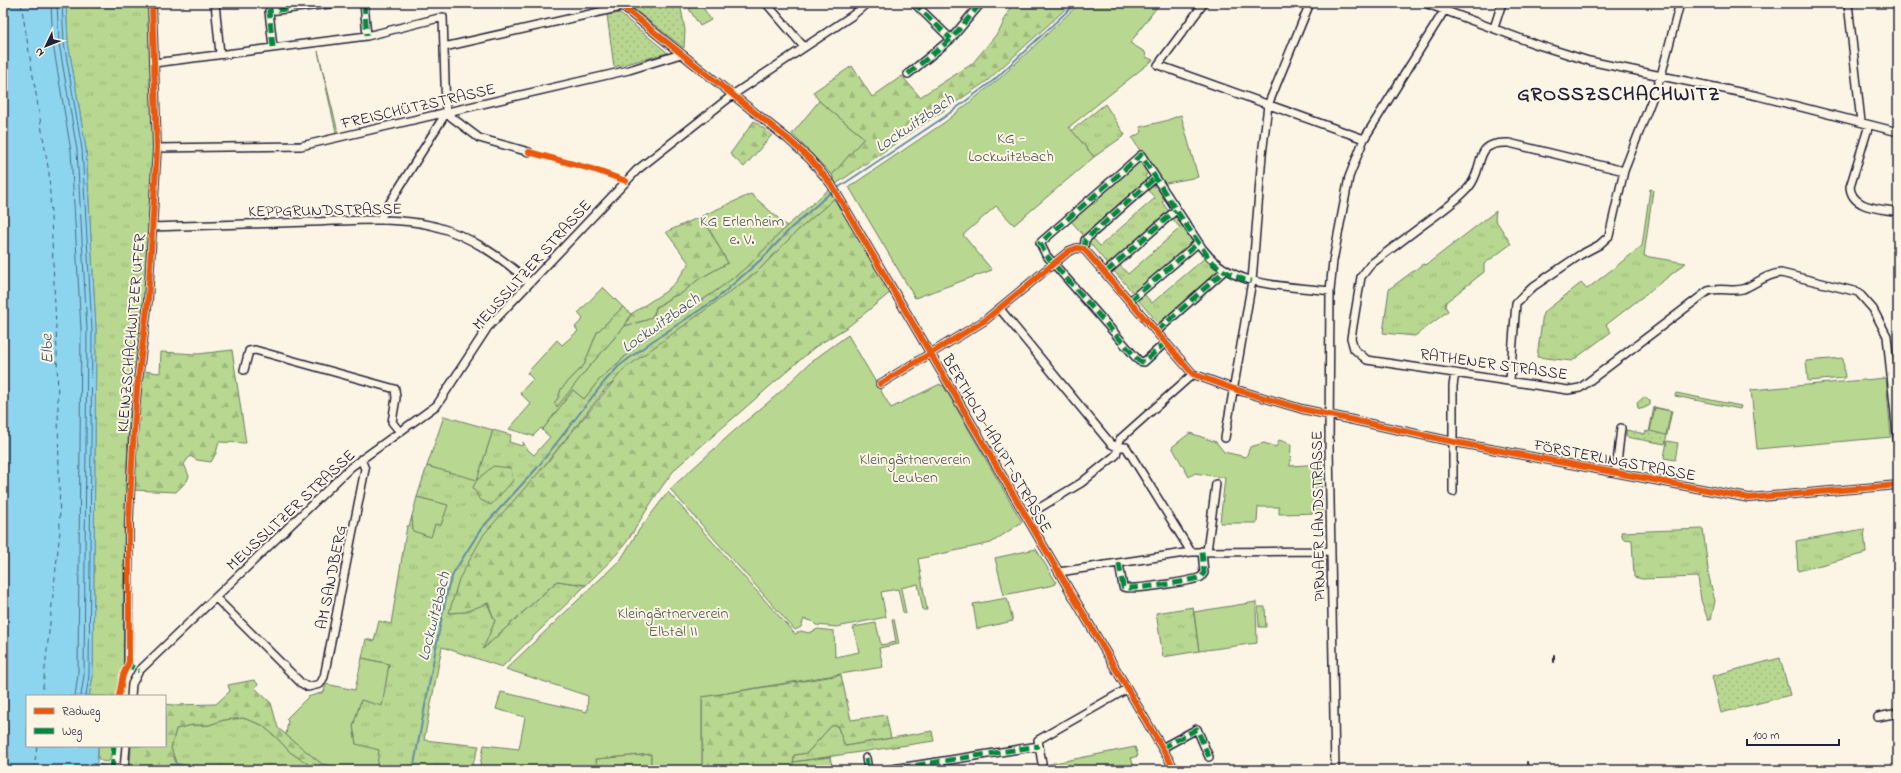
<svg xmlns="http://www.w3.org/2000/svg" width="1901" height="773" viewBox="0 0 1901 773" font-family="'Indie Flower',sans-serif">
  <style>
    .grass { fill: url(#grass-tufts); stroke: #6d7c66 }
    .forest { fill: url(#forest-firs); stroke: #6d7c66 }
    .park { fill: url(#park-dots); stroke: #6d7c66 }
    .garden { fill: #b8d790; stroke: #6d7c66 }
    .water { fill: #8dd5ef; stroke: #628da7 }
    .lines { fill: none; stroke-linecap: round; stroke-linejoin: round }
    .shore { stroke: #4d6a83; stroke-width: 1 }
    .stream { stroke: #628da7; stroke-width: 2 }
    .ferry { stroke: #425871; stroke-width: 1; stroke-dasharray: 5 4; stroke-linecap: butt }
    .minor-casing { stroke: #22223b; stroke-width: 10 }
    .minor { stroke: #fcf5e5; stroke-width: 7 }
    .tram { stroke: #22223b; stroke-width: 1 }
    .rail { stroke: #22223b; stroke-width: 2 }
    .quiet { stroke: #00873e; stroke-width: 5; stroke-dasharray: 10 5; stroke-linecap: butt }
    .cycleway-casing { stroke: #fcf5e5; stroke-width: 8 }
    .cycleway { stroke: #e8590c; stroke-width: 6 }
    .labels { text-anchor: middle; stroke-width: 4; stroke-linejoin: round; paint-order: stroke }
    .street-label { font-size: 16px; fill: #22223b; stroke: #fcf5e5 }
    .park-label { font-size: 16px; fill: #4f5854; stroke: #fcf5e5 }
    .water-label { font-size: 17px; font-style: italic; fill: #425871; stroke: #fcf5e5 }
    .district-label { font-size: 20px; font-weight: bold; letter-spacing: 1px; fill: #22223b; stroke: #fcf5e5 }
  </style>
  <defs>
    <pattern id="grass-tufts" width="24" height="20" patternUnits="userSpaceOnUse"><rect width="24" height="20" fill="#b8d790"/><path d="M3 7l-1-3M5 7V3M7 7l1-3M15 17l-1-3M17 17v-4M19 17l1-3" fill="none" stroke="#9eb87d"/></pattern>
    <pattern id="forest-firs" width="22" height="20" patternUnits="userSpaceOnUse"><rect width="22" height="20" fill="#b8d790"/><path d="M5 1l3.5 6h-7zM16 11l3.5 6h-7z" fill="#9eb87d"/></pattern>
    <pattern id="park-dots" width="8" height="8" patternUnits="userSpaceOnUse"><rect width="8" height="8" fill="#b8d790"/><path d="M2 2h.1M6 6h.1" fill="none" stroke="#9eb87d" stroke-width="1.8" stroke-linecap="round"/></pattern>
  </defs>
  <rect width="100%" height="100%" fill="#fcf5e5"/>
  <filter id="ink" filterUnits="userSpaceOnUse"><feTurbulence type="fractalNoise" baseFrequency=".025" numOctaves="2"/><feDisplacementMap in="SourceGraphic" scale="8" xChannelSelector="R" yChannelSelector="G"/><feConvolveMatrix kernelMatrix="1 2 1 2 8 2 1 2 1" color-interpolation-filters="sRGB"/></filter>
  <g filter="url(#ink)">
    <path class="grass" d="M66,3H148L154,149L143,326L134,387L127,663C119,673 119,683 118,696H89L93,676L96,329L86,149L68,42Z
      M318,51L338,132H336Z
      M1105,104L1125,135L1094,157L1071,131Z
      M1139,162L1144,164L1149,172L1145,176L1149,182L1085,237L1070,220L1089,204H1094L1101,197L1100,194Z
      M1152,186C1160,186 1162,192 1167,198L1162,202L1171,215L1110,267L1088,241L1092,237L1100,246L1155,198L1147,189Z
      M1650,189L1653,190L1644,256L1686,263L1606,325L1611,332L1572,361L1537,357L1543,313L1581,283L1587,289L1642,246Z
      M828,190L835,198L795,233L757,272L607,387L540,471L449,613L465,612L487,603L495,621L484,648L557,581L586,585L502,667L442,647L424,740L479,746L471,770H380V766L377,765L356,744L353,726L361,700L381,705L389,664L362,658L366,639L374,641L379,621L391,624L407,526H409L412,516L413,531L435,523L441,525L447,505L417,497L427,466L477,479L493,430L511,435L509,442L522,446L523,442L527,449L534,455L550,437L542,430L573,390L584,399L599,380L642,341L717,290L750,264L787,226Z
      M1496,211L1495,219L1511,244L1484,264V272L1446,302L1445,306L1448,311L1415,336L1383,333L1389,289L1423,264L1426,265Z
      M1174,217L1179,218L1197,243L1136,296L1113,270L1119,264L1128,274L1180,228L1172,218Z
      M1206,257L1222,274L1161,326L1138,300L1144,294L1152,303Z
      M623,307L631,314L625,326L588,368L558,407L554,403L558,398L561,389L584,365L597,332Z
      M1703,529L1709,577L1715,601L1711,620H1708L1701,600L1698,577L1642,579L1634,577L1632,540L1623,539L1621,532Z
      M1864,529L1866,553L1798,571L1796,541Z
      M1193,607L1199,651L1163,657L1156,613Z
      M243,718L262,725L277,738L290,752L317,770H178L171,748L176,729L192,725H209L224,720Z
      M837,725L845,746L932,731L934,741L793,762L794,755L807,753L831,726Z
      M98,746H112L111,757L108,762L101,761L98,758Z
      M651,754V770H597L596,759Z"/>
    <path class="forest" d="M1012,3H1072L987,81L836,184L832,175L864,138L819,101L813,92L852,66L872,97L902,76L920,97L972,64L1000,30Z
      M754,121L772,135L744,167L730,154Z
      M835,198L891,292L849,326L815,347L676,468C658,490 645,513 630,537C618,555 601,570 586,585L557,581L483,649L495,621L488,603L465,612L449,613L459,579L484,534L540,471L623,370L757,272L795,233Z
      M702,216L728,263L699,279L682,293L670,298L656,307L654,315L647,320L625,326L631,314L665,292L676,282L689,263L666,232Z
      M232,350L246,443L219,442L216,453L211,462L197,460L190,456L184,464L189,476L187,481L176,492L132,490L139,392L143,371L160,373L161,352L198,354Z
      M493,466L511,468L513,481L491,505L479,499L473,487L477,480Z
      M841,675L851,720L886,715L891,738L845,746L837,725L831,726L807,753L794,755L793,770H702V697Z
      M254,680L258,684L255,688L271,703L278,728L322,764L350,770H317L290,752L277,738L262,725L243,718L224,720L209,725H192L176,729L171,748L178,769L180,770H130L131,746H165V704L173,705L216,704L230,691L228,685Z"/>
    <path class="park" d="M626,3H680L685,30L684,48Z
      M619,13L668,53L614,67L607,15Z
      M1644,397L1650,401V405L1642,409L1638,408L1637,403Z
      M1654,407L1672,411L1665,444L1626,437V430L1645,434L1646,431L1649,432Z
      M1780,658L1790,695L1721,713L1712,676Z"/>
    <path class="garden" d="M700,3L711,20L700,26L689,9Z
      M1080,3H1160L1130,43L1145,52L1146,57L1153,60L1069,127L1094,157L1014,225L996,206L963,235L992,270L915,298L849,187L945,122L1000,78Z
      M819,101L864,138L832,175L792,134Z
      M1181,115L1198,177L1161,184L1132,138L1142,132L1140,127L1165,121Z
      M751,194L787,226L750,264L737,275L717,290L642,341L599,380L584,399L573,390L543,429L541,428L533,436L509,429L531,404L520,393L533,379L527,373L557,340L562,345L578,331L575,327L583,319L578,313L603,287L623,307L597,332L584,365L561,389L558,398L554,403L557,407L588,368L625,326L647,320L654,315L656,308L670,298L682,293L699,279L728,263L702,216Z
      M848,335L891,408L940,384L941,386L943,385L1022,522L991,543L918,559L927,610H923L918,584L901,588L906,614L903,612L898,589L881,592L886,617L837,627L816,625L812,621L804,619L801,627L795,630L670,489L734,431L778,394L812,361Z
      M1843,358L1845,378L1808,381L1806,361Z
      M1886,378L1891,437L1757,449L1751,390Z
      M1676,393L1741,406L1740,409L1675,396Z
      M1655,408L1671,411L1666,435L1650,431Z
      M444,416L493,430L477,480L427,466Z
      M1190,433L1216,442L1224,452L1246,457L1250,447L1264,443L1276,447L1279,440L1291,444L1290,466L1321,464L1322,513L1279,514V507H1258L1257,523H1220L1225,478L1195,473L1189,477L1172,447Z
      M1667,441L1678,443L1675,460L1664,458Z
      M668,492L795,634L801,631L809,633L818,629L834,631L835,657L859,652L853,627L876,623L881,645L896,642L892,619H894L899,644L879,648L883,667L702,697V770H651V754L596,759L597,770H479L484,745L519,749L525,717L496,709L501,692L587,712L588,696L506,669L621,559L639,530Z
      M417,497L448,505L441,525L435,524L431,537L413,531L412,516Z
      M1036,549L1056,582L1054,585L1004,595L995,558Z
      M1007,598L1013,621L977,629L973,604Z
      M1256,602L1257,643L1199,651L1194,612Z
      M1258,607H1265L1266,627H1259Z
      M362,658L389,664L382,706L361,700L353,726L356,744L379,750L377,765L380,766V770H350L322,764L286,735L288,721L286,719L308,697L324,692L326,684L355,690Z
      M1135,747L1138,756L1131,758L1135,770H1019Z
      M830,757L833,770H793V762Z"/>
    <path class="water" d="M3,3H66L68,42L86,149L96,329L93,676L89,696H27V746H98L97,763L92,770H3Z"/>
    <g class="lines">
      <path class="shore" d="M51,3L53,44L71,151L81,330L78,674L75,696
        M57,3L59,43L77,150L87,329L84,675L81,696
        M62,3L64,43L82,149L92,329L89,675L86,696"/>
      <path class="stream" d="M94,764L121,769
        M136,770L177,764L211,770
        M413,770L440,626L448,588L454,572L481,529L537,468L604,382L619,366L651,342L715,300L731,286L764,257L791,228L830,193L943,118L994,80L1076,3"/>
      <path class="ferry" d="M21,3L49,173L57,350L60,531L42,696
        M34,770L37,746"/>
      <defs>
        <path id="minor" d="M215,3L220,54
          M364,3L367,36
          M618,3L788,139L810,159L831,184L1175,770
          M766,3L804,47
          M914,3L951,39
          M1204,3L1158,65L1364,139
          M1425,3L1535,44L1589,61L1758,96L1898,132
          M1848,3L1861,122
          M1494,28L1502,3
          M273,47L269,11L338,3
          M444,47L617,8L620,4
          M154,63L367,36L443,17L446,113L379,220
          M908,74L951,39L981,3
          M446,113L479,138L529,152
          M1869,125L1850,187C1852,209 1880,208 1898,212
          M157,148L301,146L629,70L681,54
          M1624,171L1509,143C1471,141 1486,167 1469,187C1457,201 1442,211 1427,222C1408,236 1390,250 1371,264L1361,277L1351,338L1354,349L1367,360L1568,390L1580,388L1708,291C1720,287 1732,292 1743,289C1756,284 1766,274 1781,273L1858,292L1873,309L1887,336L1898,444
          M153,227C205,225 257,224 310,222C351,221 393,216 434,226C471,236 501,257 529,282
          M1084,249L1085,240L1155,178
          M1106,272L1176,210
          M1130,301L1198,243
          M1000,309L1111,444L1117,447H1126L1191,552
          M1157,331L1224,271
          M1166,342L1144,362L1139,361L1046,255L1040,243L1141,155L1202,248C1232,289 1284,285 1330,291
          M244,370L249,351L255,350L395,389L396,398L392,422L400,432
          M1510,380L1516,303L1534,286L1580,255L1599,245L1609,236L1624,171L1661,76L1680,3
          M880,384L984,321L1069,251L1077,248L1084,249L1193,374L1234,389L1302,409L1454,442L1749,498L1898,485
          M1225,438L1252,281L1262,155L1268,105L1310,3
          M1616,471L1621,428
          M1453,492V386L1455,373
          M1026,516L1081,483L1116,455L1120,439L1193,374
          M1207,551L1216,484
          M1119,563L1123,587C1130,591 1192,581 1201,577L1204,573L1202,551
          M1059,572L1191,552L1331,551
          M216,598L301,683L308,687L320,684L324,677L365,469L361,459
          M128,665L129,519L133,436L137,389L148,301L157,148L152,3
          M131,696L132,684L139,671L351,467L437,405L488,327L637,170L734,94L853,15L867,3
          M1878,717L1898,713
          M1162,748L1197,729L1209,757
          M866,758L868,770
          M1042,763L1038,740L1127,689
          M124,770L126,746
          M886,770L1039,746
          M1335,770L1329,446L1330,291L1333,261L1349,177L1364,139L1449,3"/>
      </defs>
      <use href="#minor" class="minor-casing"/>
      <use href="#minor" class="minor"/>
      <path class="tram" d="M615,3L799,151L830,185L1173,770"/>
      <path class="rail" d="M1554,655V662
        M1527,762L1528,770"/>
      <path class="quiet" d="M364,3L367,36
        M914,3L951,39
        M273,47L269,11L338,3
        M908,74L951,39L981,3
        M1084,249L1085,240L1155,178
        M1106,272L1176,210
        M1130,301L1198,243
        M1157,331L1224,271
        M1166,342L1144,362L1139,361L1046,255L1040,243L1141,155L1174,207L1211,261L1224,271L1245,280L1252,281
        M1119,563L1123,587C1130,591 1192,581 1201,577L1204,573L1202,551
        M126,668L128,665L139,671
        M1162,748L1197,729L1209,757
        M866,758L868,770
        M112,770L114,746
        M886,770L1039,746"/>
      <defs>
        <path id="cycleway" d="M618,3L788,139L810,159L831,184L1175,770
          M529,152L595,170L626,181
          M880,384L984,321L1069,251L1077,248L1084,249L1193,374L1234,389L1302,409L1454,442L1749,498L1898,485
          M119,696L123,675L129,662V519L133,445L137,389L148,301L157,148L152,3"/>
      </defs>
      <use href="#cycleway" class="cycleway-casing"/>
      <use href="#cycleway" class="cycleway"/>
    </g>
  </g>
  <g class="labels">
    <g class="street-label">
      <text transform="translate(418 105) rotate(-13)" y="6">FREISCHÜTZSTRASSE</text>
      <text transform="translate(325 209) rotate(-1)" y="6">KEPPGRUNDSTRASSE</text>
      <text transform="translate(531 264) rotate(-48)" y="6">MEUSSLITZER STRASSE</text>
      <text transform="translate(130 333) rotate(-85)" y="6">KLEINZSCHACHWITZER UFER</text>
      <text transform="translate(1494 363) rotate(8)" y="6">RATHENER STRASSE</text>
      <text transform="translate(998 443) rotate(60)" y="6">BERTHOLD-HAUPT-STRASSE</text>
      <text transform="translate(1615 459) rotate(11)" y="6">FÖRSTERLINGSTRASSE</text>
      <text transform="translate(290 509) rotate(-43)" y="6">MEUSSLITZER STRASSE</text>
      <text transform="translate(1317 516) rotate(-91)" y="6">PIRNAER LANDSTRASSE</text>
      <text transform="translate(330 577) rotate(-79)" y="6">AM SANDBERG</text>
    </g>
    <g class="park-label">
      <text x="1011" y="143">KG -<tspan x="1011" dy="18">Lockwitzbach</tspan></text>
      <text x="742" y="226">KG Erlenheim<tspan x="742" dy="18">e. V.</tspan></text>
      <text x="915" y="464">Kleingärtnerverein<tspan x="915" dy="18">Leuben</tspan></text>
      <text x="673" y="618">Kleingärtnerverein<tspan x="673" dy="18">Elbtal II</tspan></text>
    </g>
    <g class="water-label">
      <text transform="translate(914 122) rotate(-34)" y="6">Lockwitzbach</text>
      <text transform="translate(660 322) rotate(-35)" y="6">Lockwitzbach</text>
      <text transform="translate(46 349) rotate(-92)" y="6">Elbe</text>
      <text transform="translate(433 616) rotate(-76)" y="6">Lockwitzbach</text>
    </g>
    <g class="district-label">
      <text x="1619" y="100">GROSSZSCHACHWITZ</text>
    </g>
  </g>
  <rect width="1901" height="773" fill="none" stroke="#fcf5e5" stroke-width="16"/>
  <rect x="8" y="8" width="1885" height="757" fill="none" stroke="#22223b" stroke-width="1.5" filter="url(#ink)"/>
  <rect x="26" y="695" width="140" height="52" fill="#fcf5e5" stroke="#a5a1a1"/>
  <rect x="34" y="708" width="20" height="6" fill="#e8590c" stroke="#a5a1a1"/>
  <text x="62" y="715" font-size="12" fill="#22223b">Radweg</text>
  <rect x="34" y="728" width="20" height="6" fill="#00873e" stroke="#a5a1a1"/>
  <text x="62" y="735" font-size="12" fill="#22223b">Weg</text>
  <g transform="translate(46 46) rotate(227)" stroke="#fcf5e5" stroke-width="3" paint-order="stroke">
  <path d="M0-3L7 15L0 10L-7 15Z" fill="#22223b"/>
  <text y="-6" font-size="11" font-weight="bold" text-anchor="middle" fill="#22223b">N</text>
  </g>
  <path d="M1747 739v6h92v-6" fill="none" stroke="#22223b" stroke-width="2"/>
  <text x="1753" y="739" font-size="12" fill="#22223b" stroke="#fcf5e5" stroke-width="3" paint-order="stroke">100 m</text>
</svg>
